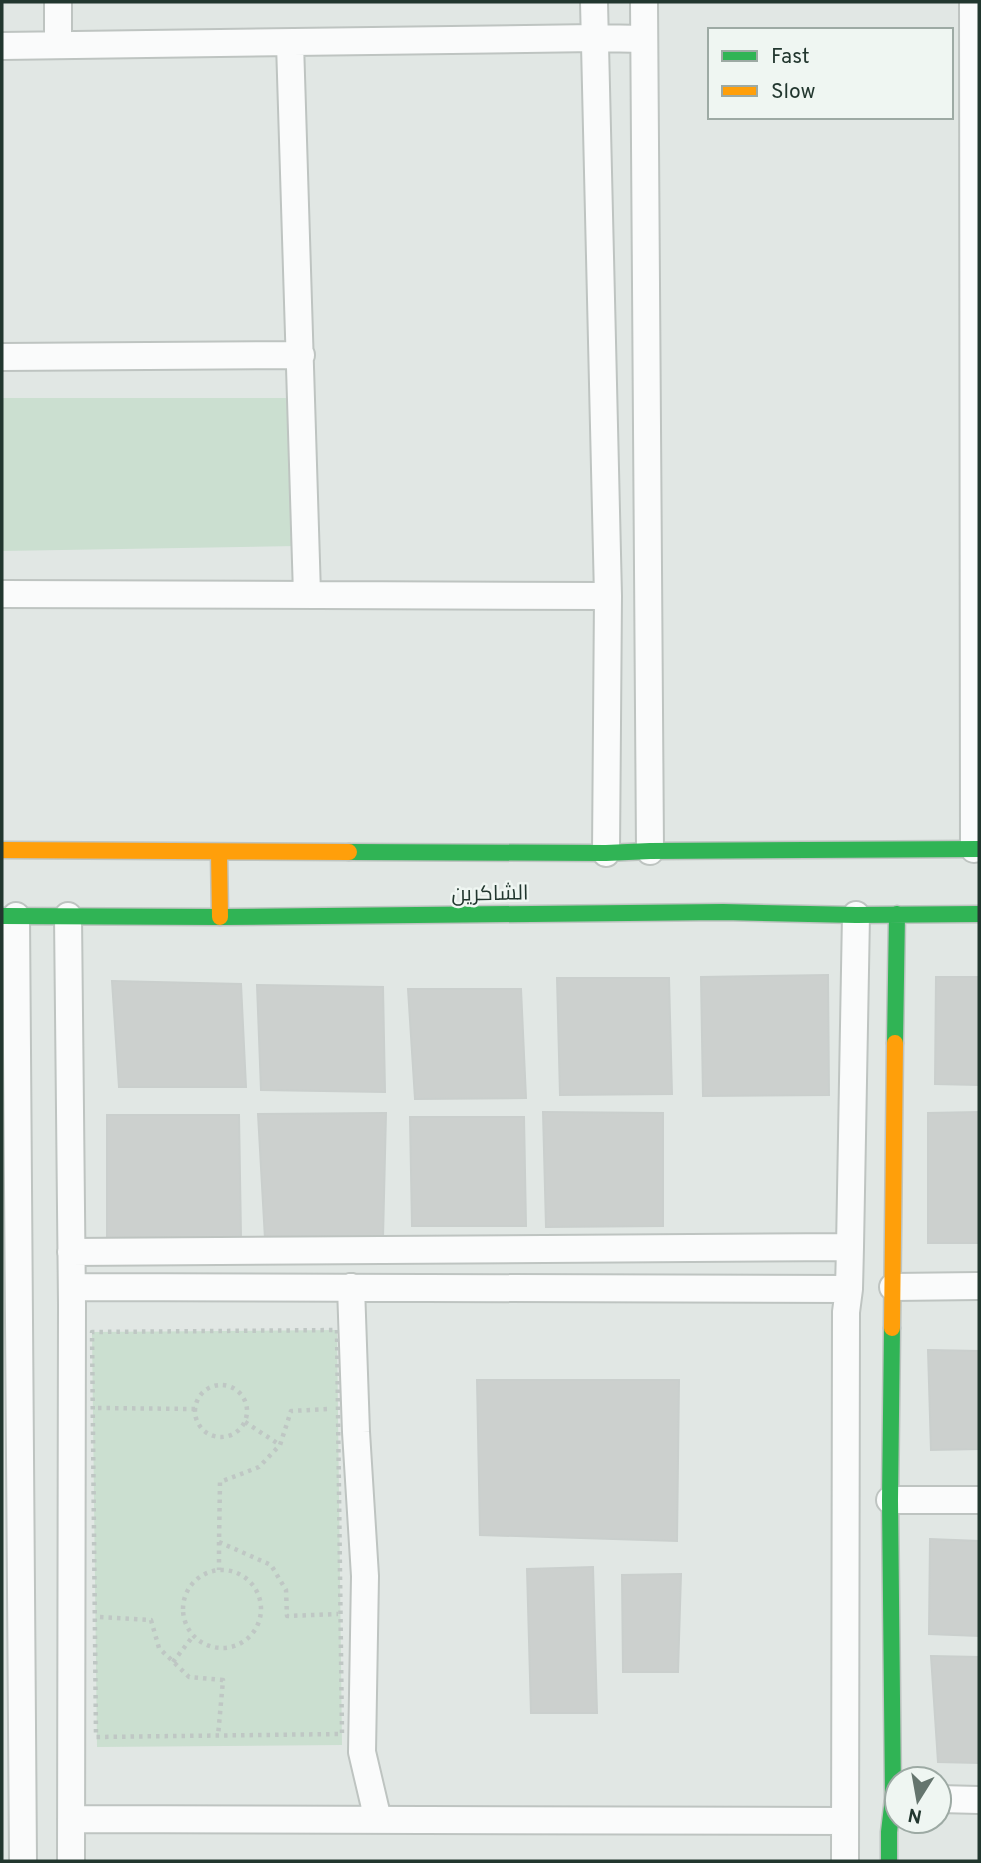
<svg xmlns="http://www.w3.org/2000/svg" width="981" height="1863" viewBox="0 0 981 1863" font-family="Overpass,Cairo,sans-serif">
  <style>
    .green { fill: #cbdfd0 }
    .building { fill: #ccd0ce; stroke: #cacfcd; stroke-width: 2 }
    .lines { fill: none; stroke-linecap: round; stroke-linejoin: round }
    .street-casing { stroke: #bec4c1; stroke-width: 30 }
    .fast-casing { stroke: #bec4c1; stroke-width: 19 }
    .slow-casing { stroke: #bec4c1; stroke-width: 19 }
    .path { stroke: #bfc7c4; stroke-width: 4.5; stroke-dasharray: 3.5 5; stroke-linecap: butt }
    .street { stroke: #fafbfb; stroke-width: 26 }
    .fast { stroke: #30b455; stroke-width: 16 }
    .slow { stroke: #ff9f0a; stroke-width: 16 }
    .labels { text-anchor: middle; stroke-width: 5; stroke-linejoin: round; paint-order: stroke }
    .street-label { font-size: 21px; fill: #22372f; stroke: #eff6f2 }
  </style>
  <rect width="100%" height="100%" fill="#e1e7e4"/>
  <path class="green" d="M2,398H293L297,546L2,551Z
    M337,1330L342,1745L97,1747L92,1332Z"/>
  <path class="building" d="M828,975L829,1095L703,1096L701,977Z
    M936,977H979V1085L935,1084Z
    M557,978H669L672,1094L560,1095Z
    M112,981L241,984L246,1087H119Z
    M257,985L383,987L385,1092L261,1090Z
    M408,989H521L526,1098L415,1099Z
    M543,1112L663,1113V1226L546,1227Z
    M979,1112V1243H928V1113Z
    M386,1113L383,1238L265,1239L258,1114Z
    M107,1115H239L241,1237L107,1239Z
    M410,1117H524L526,1226H412Z
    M928,1350L979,1351V1449L931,1450Z
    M477,1380H679L677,1541L480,1535Z
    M930,1539L979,1541V1636L929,1634Z
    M593,1567L597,1713H531L527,1569Z
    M681,1574L678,1672H623L622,1575Z
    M931,1656L979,1657V1763L938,1762Z"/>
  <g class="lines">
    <defs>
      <path id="street" d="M58,2V45
        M594,2L608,596L606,853
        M644,2L650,851
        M973,2L974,849
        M290,43L307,594
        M2,46L595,38L644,39
        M2,357L301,355
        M2,594L608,596
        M16,916L23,1861
        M68,916L72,1305L71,1861
        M71,1252L850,1247
        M72,1287L849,1289
        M351,1287L356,1432L365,1576L362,1752L378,1820
        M893,1287L979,1286
        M890,1500H979
        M939,1799L979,1800
        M71,1819L845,1821
        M845,1861L846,1312L849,1289L850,1247L856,915"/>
      <path id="fast" d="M349,852L606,853L650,851L979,849
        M2,916L220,917L723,912L856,915L979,914
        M895,1043L897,914
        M889,1861V1832L893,1798L890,1500L892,1328"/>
      <path id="slow" d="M2,850L349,852
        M219,852L220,917
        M892,1328L895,1043"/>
    </defs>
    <use href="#street" class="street-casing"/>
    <use href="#fast" class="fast-casing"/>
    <use href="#slow" class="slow-casing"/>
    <path class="path" d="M337,1330L342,1734L96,1737L92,1332Z
      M195 1411a26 26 0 1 1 52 0a26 26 0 1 1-52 0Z
      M98,1408L195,1409
      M327,1409L291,1411L280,1445L259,1467L220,1482L219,1542L271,1565L286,1590L287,1616L338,1614
      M245,1422L280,1445
      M219,1542V1570
      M183 1609a39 39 0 1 1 78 0a39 39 0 1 1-78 0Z
      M100,1617L151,1620L159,1648L189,1677L223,1680L218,1736
      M173,1662L193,1636"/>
    <use href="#street" class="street"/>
    <use href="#fast" class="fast"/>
    <use href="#slow" class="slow"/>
  </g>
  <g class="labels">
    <g class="street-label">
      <text transform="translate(490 893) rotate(-1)" y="7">الشاكرين</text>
    </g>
  </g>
  <rect width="981" height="1863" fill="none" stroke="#22372f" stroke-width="7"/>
  <rect x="708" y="28" width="245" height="91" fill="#eff6f2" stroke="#9daaa4" stroke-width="2"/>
  <rect x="722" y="51" width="35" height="10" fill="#30b455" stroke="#9daaa4" stroke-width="2"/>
  <text x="771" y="63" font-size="21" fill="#22372f">Fast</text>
  <rect x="722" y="86" width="35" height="10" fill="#ff9f0a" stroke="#9daaa4" stroke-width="2"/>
  <text x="771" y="98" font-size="21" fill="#22372f">Slow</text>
  <g transform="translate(918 1800) rotate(191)"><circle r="33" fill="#eff6f2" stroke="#9daaa4" stroke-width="2"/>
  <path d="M0-5L12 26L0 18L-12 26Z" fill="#65756e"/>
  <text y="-10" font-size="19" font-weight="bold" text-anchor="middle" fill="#22372f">N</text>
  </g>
</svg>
